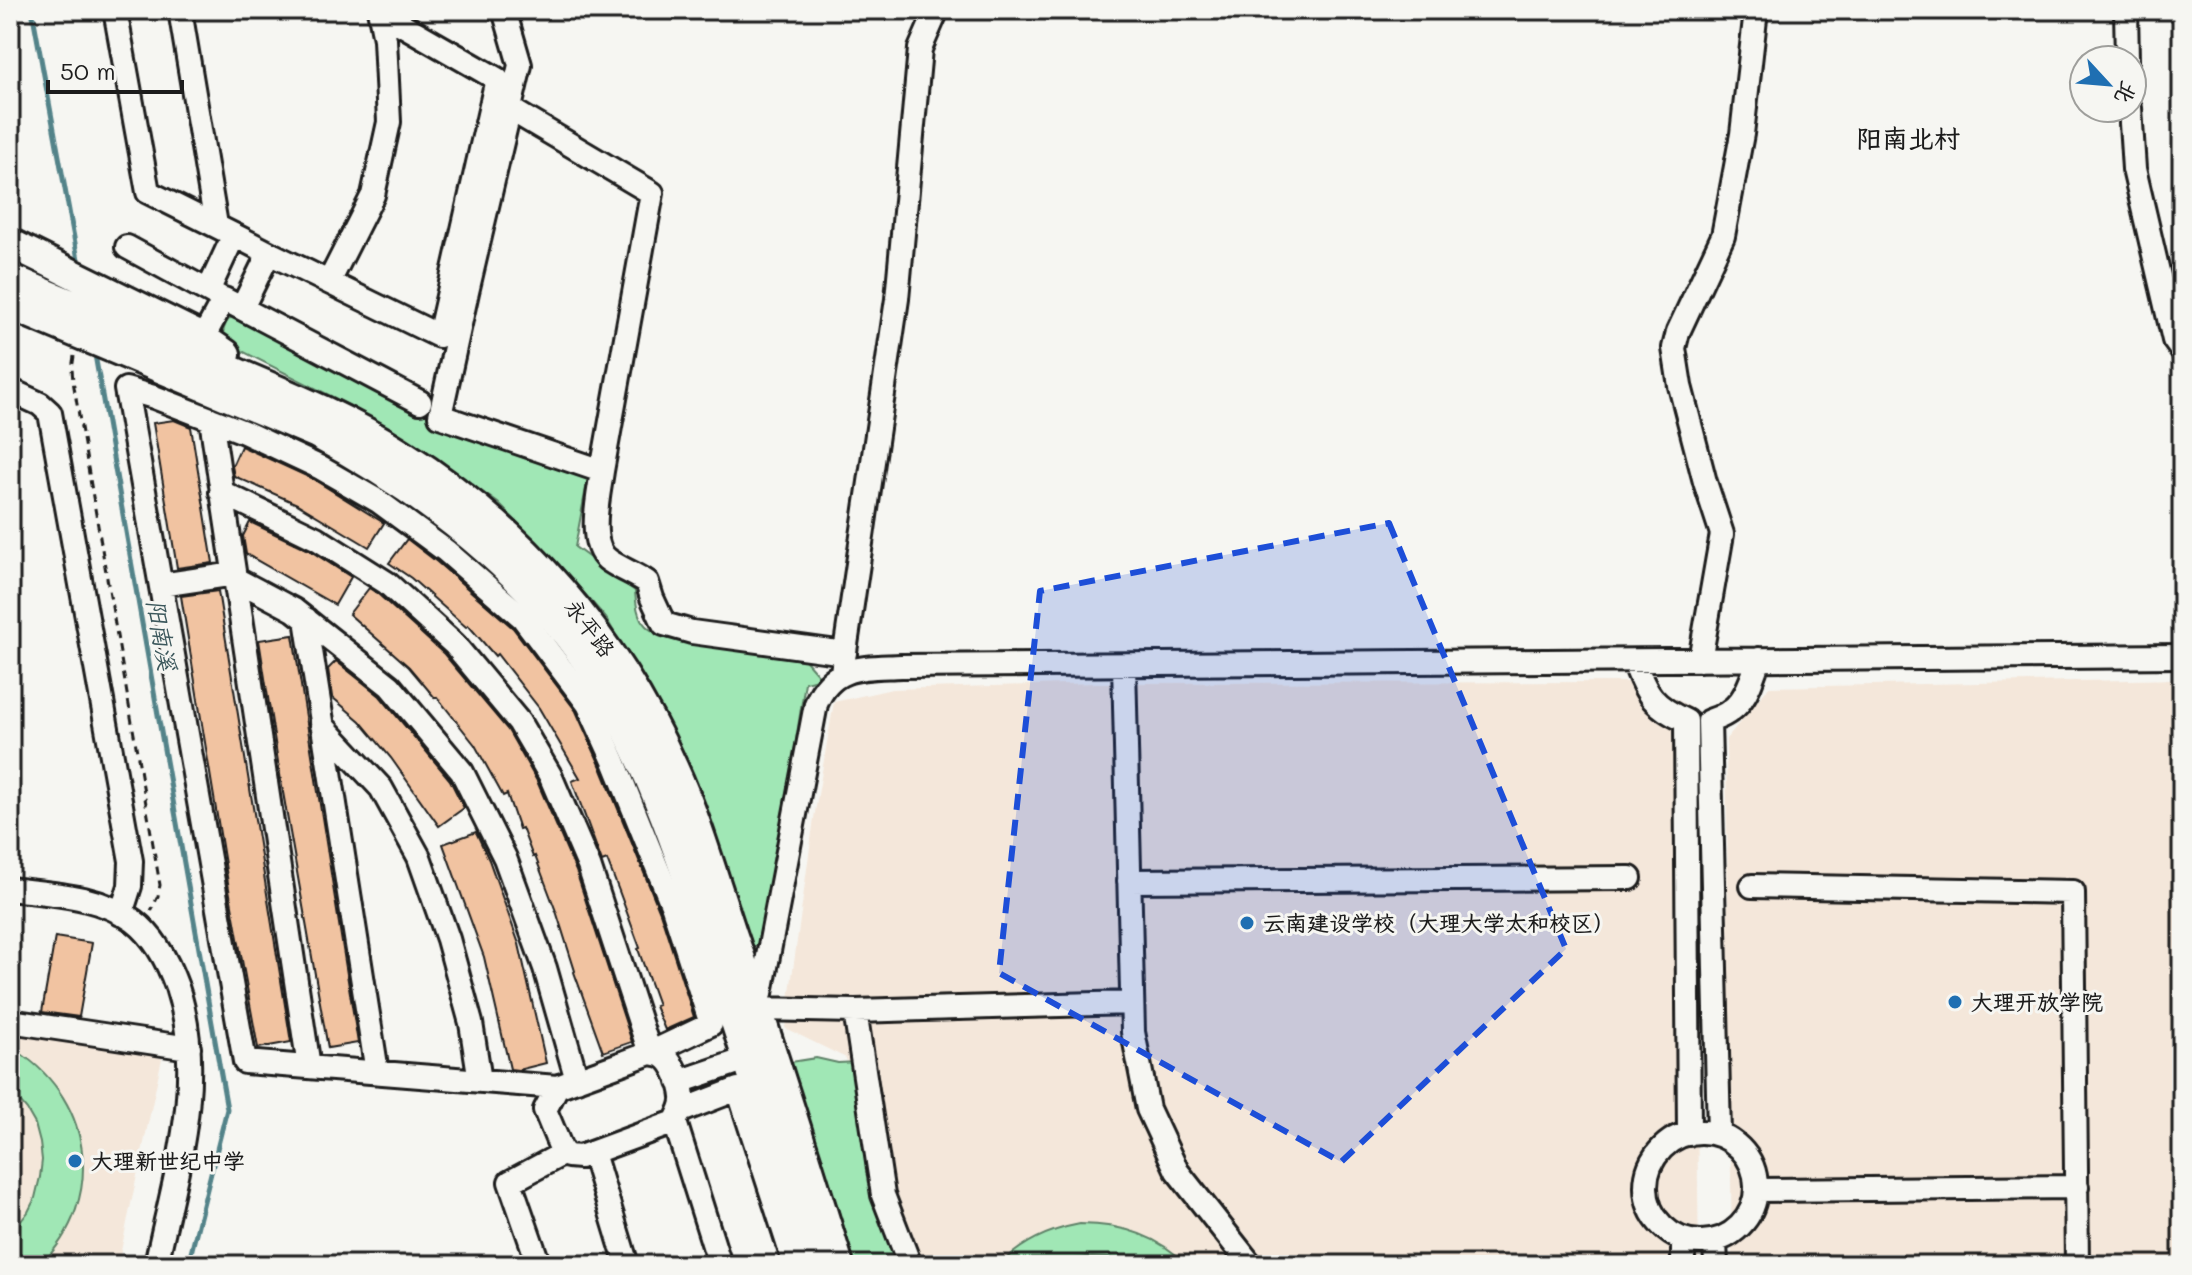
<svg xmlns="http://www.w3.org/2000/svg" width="2192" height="1275" viewBox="0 0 2192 1275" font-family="Mali,'LXGW WenKai TC',sans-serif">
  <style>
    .built { fill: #f4e7da }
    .green { fill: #a0e7b5; stroke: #5e8268; stroke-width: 2 }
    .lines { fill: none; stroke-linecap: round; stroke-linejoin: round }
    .stream { stroke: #538389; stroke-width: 5 }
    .building { fill: #f1c3a1; stroke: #1c1c1c; stroke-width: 2 }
    .minor-casing { stroke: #1c1c1c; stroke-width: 28 }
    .major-casing { stroke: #1c1c1c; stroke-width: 34 }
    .path { stroke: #1c1c1c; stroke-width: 3; stroke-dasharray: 8 6; stroke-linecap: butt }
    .minor { stroke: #f6f6f2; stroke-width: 22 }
    .major { stroke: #f6f6f2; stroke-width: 28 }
    .marked { fill: #1d4ed8; fill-opacity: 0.2; stroke: #1d4ed8; stroke-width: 6; stroke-dasharray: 16 10; stroke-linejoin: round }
    .poi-dot { fill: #1f6fb2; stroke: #f6f6f2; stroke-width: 3 }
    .labels { text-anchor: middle; stroke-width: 6; stroke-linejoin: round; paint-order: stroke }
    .street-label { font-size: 22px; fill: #1c1c1c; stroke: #f6f6f2 }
    .poi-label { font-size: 22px; font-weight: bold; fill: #1c1c1c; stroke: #f6f6f2; text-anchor: start }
    .water-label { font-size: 24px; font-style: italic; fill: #3c585c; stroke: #f6f6f2 }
    .quarter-label { font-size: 26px; font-weight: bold; fill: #1c1c1c; stroke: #f6f6f2 }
  </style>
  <rect width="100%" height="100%" fill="#f6f6f2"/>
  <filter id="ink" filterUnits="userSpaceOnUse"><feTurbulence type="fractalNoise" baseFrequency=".0125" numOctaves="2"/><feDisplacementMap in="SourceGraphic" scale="16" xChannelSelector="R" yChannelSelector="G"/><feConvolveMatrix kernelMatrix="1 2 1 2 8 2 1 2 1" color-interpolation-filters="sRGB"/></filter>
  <g filter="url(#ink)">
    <path class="built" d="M2182,679V1265H1732L1726,739L1769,687Z
      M1646,682L1692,708L1699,1265H910L869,1175L846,1058L785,1028L814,818L834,702L892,689L1097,683Z
      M10,1032L162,1058L118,1265H10Z"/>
    <path class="green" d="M236,312L246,314L439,410L589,472L575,547L635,591C636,603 637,617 646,626C667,647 767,651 800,654L821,678L805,682L765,942L753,947L696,785L679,744L606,618L556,561L498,503L427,453L353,407L234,347L223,338C222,326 228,319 236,312Z
      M10,1047C92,1093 109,1199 40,1265H10V1235L28,1212L35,1198L40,1177L42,1160L40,1143L35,1124L27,1110L10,1090Z
      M816,1058L838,1063L858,1062L913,1265H856L791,1062Z
      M1080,1224C1121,1224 1158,1235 1187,1265H1134L1109,1258L1092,1257L1074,1259L1056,1265H999C1023,1242 1048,1230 1080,1224Z"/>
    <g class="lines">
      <path class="stream" d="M32,10L79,265
        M94,349L227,1109L188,1265"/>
    </g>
    <path class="building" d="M174,420L191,427L213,563L177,568L153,423Z
      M241,446L313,479L384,523L369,547L297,504L234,476L232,466Z
      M250,522L309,550L351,577L335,605L246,554L243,536Z
      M407,539L437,562L513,628L576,711L601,767L660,912L694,1017L665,1030L655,1006L658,1005L638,949L640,948L619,891L607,860L602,862L572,781L580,778L539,708L497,654L495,656L468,625L466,627L411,578L389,563Z
      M369,588L378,594L444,654L508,730L537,781L576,871L632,1042L603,1052L574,972L575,971L557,914L535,856L533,857L522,828L519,829L507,794L503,796L475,745L437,697L435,698L409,667L349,614Z
      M218,591L291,1042L258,1048L229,889L181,596Z
      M293,635L358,1043L328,1048L281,781L259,640Z
      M336,661L380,696L450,780L464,808L439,826L391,758L360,721L332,697L328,669Z
      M476,832L489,860L519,944L546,1063L518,1070L510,1069L484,957L443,844Z
      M55,937L92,943L79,1017L42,1012Z"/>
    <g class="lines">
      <defs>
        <path id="minor" d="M115,10L148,192L234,235
          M180,10L216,225
          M504,10L520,65L467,292L440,416L602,471L652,193L510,109
          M2126,10L2127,60
          M2130,108L2134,169L2174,340L2182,351
          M127,247L219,297
          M269,253L439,336L497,79L380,12
          M329,282L373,195L389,122L385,39L379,10
          M208,291L234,235L269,253L242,308
          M203,338L224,299L420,402
          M10,390L40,404L50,413L131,861L130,886L121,914
          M211,419L309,1067
          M602,471C599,494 587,542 607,559C615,566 637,575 647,582L652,598L664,624L692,632L845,653
          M221,492L316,538L387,583L454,644L519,722L550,775L589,866L650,1053L711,1024L673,907L614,761L588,704L523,618L446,551L378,501L319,467L244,432L154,397L126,389L245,1062L557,1087
          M161,585L228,575L294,610L390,686L462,772L505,858L545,968L577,1080
          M306,619L377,1072
          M1700,660L1722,534L1705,482L1680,386L1674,348L1678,332L1723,236L1742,134L1756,10
          M1634,661C1646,695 1653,706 1686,721L1689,1134
          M1124,665L1133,1032L1148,1109L1177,1171L1251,1265
          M842,672L897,299L920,49L937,10
          M322,725L381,788L419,857L448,939L471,1023L480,1081
          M1129,881L1630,878
          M1752,886L2073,892L2077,1265
          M10,889C51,894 99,895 134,921C155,937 168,962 177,987C207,1077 175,1175 156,1265
          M1131,1003L855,1011L758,1009L816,704C832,664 864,668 901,666L2182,656
          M855,1011L883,1195L910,1265
          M10,1021L189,1048
          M650,1053C655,1054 659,1054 663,1056C674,1062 682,1085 683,1097C684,1106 679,1114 675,1122L580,1157L568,1156L562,1151L545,1110L557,1087Z
          M679,1082L761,1054
          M681,1111L738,1089L795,1265
          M675,1122L720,1265
          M1646 1187a55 55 0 1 1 110 0a55 55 0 1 1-110 0Z
          M1719,1134L1709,721C1743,711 1748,690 1759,659
          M593,1153L627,1265
          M1756,1190L2077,1187
          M1683,1241V1265
          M1715,1241L1716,1265
          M539,1265L510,1182L564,1153"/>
        <path id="major" d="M10,243L203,338L226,354
          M10,278C80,308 150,337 221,366C282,392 345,417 401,453C521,529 615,637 673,767C698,821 714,880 733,936C771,1045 805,1155 839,1265
          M10,305L315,433C412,485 500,549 568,636C640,729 676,844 713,954C747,1057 781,1161 814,1265"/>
      </defs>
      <use href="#minor" class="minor-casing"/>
      <use href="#major" class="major-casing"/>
      <path class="path" d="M74,356L72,369L73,381L160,885L158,896L151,911"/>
      <use href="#minor" class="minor"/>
      <use href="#major" class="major"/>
    </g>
  </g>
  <path class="marked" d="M1389,523L1566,949L1341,1162L999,973L1040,591Z"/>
  <g class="poi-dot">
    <circle cx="1247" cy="923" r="8"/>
    <circle cx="1955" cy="1002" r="8"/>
    <circle cx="75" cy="1161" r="8"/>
  </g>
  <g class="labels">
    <g class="street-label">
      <text transform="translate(590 628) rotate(53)" y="8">永平路</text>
    </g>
    <g class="poi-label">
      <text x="1263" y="931">云南建设学校（大理大学太和校区）</text>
      <text x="1971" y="1010">大理开放学院</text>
      <text x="91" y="1169">大理新世纪中学</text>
    </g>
    <g class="water-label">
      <text transform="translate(161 635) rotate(80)" y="8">阳南溪</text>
    </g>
    <g class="quarter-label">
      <text x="1908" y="148">阳南北村</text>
    </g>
  </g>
  <rect width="2192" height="1275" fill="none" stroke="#f6f6f2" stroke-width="40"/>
  <rect x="20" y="20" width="2152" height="1235" fill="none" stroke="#1c1c1c" stroke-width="3" filter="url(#ink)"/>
  <g transform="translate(2108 84) rotate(116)"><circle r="38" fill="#f6f6f2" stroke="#9f9f9c" stroke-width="2"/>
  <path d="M0-6L14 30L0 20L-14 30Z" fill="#1f6fb2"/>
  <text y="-12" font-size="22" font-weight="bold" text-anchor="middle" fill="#1c1c1c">北</text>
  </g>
  <path d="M48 80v12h134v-12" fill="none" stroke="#1c1c1c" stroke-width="4"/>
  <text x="60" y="80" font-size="24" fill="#1c1c1c" stroke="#f6f6f2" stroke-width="6" paint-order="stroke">50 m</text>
</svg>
